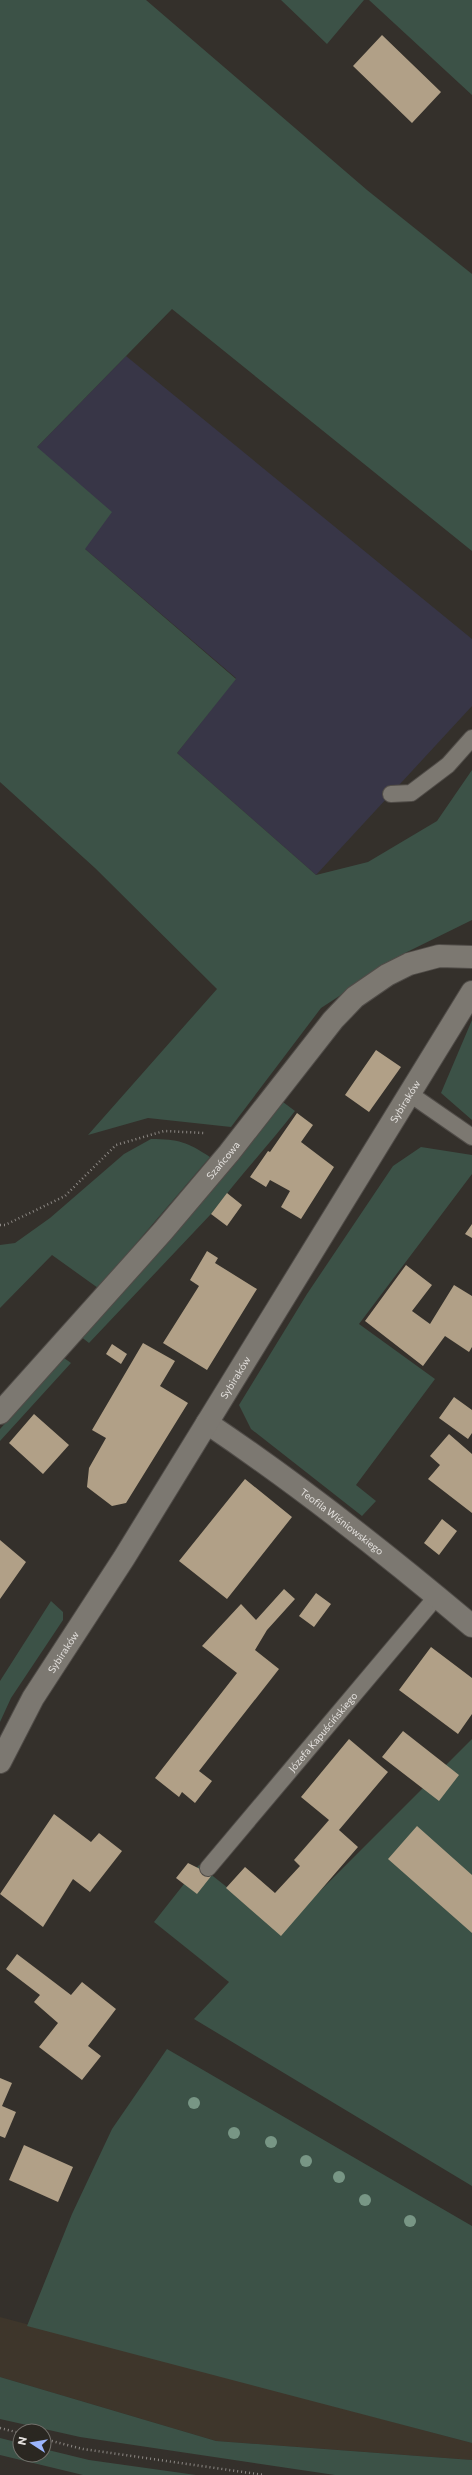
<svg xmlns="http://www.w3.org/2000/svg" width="472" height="2475" viewBox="0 0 472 2475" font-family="Commissioner,sans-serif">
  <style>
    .built { fill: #3e362b }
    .industrial { fill: #383647 }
    .green { fill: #3c5247 }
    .building { fill: #b1a087 }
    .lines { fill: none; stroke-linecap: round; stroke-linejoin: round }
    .lane-casing { stroke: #504c48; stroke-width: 18 }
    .street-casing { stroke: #504c48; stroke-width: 24 }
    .path { stroke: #8c8884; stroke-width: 2.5; stroke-dasharray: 1 3; stroke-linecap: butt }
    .lane { stroke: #7c7871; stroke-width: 16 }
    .street { stroke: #7c7871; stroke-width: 22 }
    .tree { fill: #789685 }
    .labels { text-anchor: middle; stroke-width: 4; stroke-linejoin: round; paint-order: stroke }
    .street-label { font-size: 10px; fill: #e3e0dd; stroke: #2a2721 }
  </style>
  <rect width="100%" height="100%" fill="#34302b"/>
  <path class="built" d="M0,2317L472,2443V2460L216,2441L0,2377Z"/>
  <path class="industrial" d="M126,356L472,639V706L316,875L177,753L236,678L85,549L37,447Z"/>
  <path class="green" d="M0,0H146L367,190L472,274V551L172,309L37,447L112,512L85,549L236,679L177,753L316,875L368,862L437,821L472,770V920L405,953L321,1008L231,1127L148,1118L88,1135L217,989L95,868L0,782Z
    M281,0H364L327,44Z
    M369,0H472V95Z
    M472,1020V1120L441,1093Z
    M283,1102L295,1111C268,1146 238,1178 211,1214L89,1343L80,1336L230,1168Z
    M151,1139C179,1139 187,1142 210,1157L98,1288L52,1255L0,1308V1245L15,1243L50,1218L124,1154Z
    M421,1147L472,1155V1174L359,1324L435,1379L356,1485L376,1501L362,1516L251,1429L239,1405L307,1294L393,1166Z
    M64,1358L71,1363L0,1441V1429Z
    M51,1601L63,1612V1620L11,1698L0,1722V1681Z
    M472,1739V2186L194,2019L229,1982L154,1922L199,1865L281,1930Z
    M167,2049L472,2226V2443L27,2326L72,2214L112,2129Z
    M0,2377L216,2441L472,2460V2475H335L80,2437L0,2419Z
    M0,2438L20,2443V2455H44V2449L89,2460L196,2475H83L0,2455Z"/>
  <path class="building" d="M382,35L441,92L412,123L353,66Z
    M376,1050L401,1067L369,1112L345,1095Z
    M297,1113L313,1125L301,1142L334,1167L301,1219L281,1207L290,1191L270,1180L266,1187L250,1177L268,1151L270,1152Z
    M227,1193L242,1205L227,1226L211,1214Z
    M472,1224V1238L465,1234Z
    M207,1251L218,1258L215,1263L257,1289L207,1370L163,1343L199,1286L190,1280Z
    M406,1265L432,1285L412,1311L430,1324L454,1285L472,1296V1347L469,1352L445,1336L423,1366L365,1321Z
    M143,1343L175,1361L160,1386L188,1403L126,1503L112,1506L87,1487L89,1468L106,1438L92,1430Z
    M112,1344L127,1354L121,1364L106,1354Z
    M454,1397L472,1410V1433L468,1439L439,1418Z
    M34,1414L69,1445L43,1474L9,1443Z
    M449,1434L472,1454V1513L428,1479L440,1465L430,1456Z
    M245,1479L292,1517L227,1599L179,1561Z
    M442,1519L457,1531L439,1555L424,1543Z
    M0,1540L26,1562L0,1599Z
    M284,1589L295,1599L267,1630L255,1650L279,1669L199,1771L212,1781L195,1803L182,1792L179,1797L155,1778L237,1673L202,1646L241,1604L256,1620Z
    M316,1593L331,1604L314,1627L299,1616Z
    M431,1647L472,1678V1714L458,1734L399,1690Z
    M403,1731L459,1775L439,1801L382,1757Z
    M349,1739L388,1772L339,1830L358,1847L281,1936L226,1888L245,1867L275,1893L300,1866L294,1860L329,1820L301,1797Z
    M54,1814L91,1842L99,1833L122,1851L90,1892L73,1879L43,1927L0,1894Z
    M417,1826L472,1875V1933L388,1859Z
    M188,1863L212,1875L197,1894L176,1878Z
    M17,1954L71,1995L82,1982L116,2009L88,2046L101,2056L82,2080L39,2047L58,2023L34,2002L40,1995L6,1969Z
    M0,2078L12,2083L2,2106L16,2112L5,2138L0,2136Z
    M24,2145L73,2167L58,2202L9,2180Z"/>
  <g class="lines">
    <defs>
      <g id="lane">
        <path d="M391,794L411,793L448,765L472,738"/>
        <path d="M410,1094L472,1137"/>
        <path id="s1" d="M208,1868L437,1596"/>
      </g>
      <g id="street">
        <path id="s2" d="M0,1413L163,1231L229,1153L333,1020L355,997L387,975L409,964L439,956L472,957"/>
        <path id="s3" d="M207,1423C299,1485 388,1555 472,1626"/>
        <path id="s4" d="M0,1762L33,1698L124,1558L472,992"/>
      </g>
    </defs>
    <use href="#lane" class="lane-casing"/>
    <use href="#street" class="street-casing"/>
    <path class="path" d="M0,1225H5L65,1196L116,1145L164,1131L204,1133
      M0,2428L20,2433
      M44,2439L83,2449L264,2475"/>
    <use href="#lane" class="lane"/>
    <use href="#street" class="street"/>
  </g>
  <g class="tree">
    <circle cx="194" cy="2103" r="6"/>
    <circle cx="234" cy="2133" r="6"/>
    <circle cx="271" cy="2142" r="6"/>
    <circle cx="306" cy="2161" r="6"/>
    <circle cx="339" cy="2177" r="6"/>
    <circle cx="365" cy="2200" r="6"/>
    <circle cx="410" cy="2221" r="6"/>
  </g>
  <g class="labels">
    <g class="street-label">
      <text dy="4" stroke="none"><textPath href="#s4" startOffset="775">Sybiraków</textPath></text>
      <text dy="4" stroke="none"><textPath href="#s2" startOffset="337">Szańcowa</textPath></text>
      <text dy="4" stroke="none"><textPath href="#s4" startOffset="451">Sybiraków</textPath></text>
      <text dy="4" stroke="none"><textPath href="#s3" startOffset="167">Teofila Wiśniowskiego</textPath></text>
      <text dy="4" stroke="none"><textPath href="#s4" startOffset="127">Sybiraków</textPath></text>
      <text dy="4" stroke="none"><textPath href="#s1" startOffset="178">Józefa Kapuścińskiego</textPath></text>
    </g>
  </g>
  <g transform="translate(32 2443) rotate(282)"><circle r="19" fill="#2a2721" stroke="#74716c"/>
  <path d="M0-3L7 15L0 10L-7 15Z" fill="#9bb5fd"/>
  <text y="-6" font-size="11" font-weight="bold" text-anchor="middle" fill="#e3e0dd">N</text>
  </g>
</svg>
